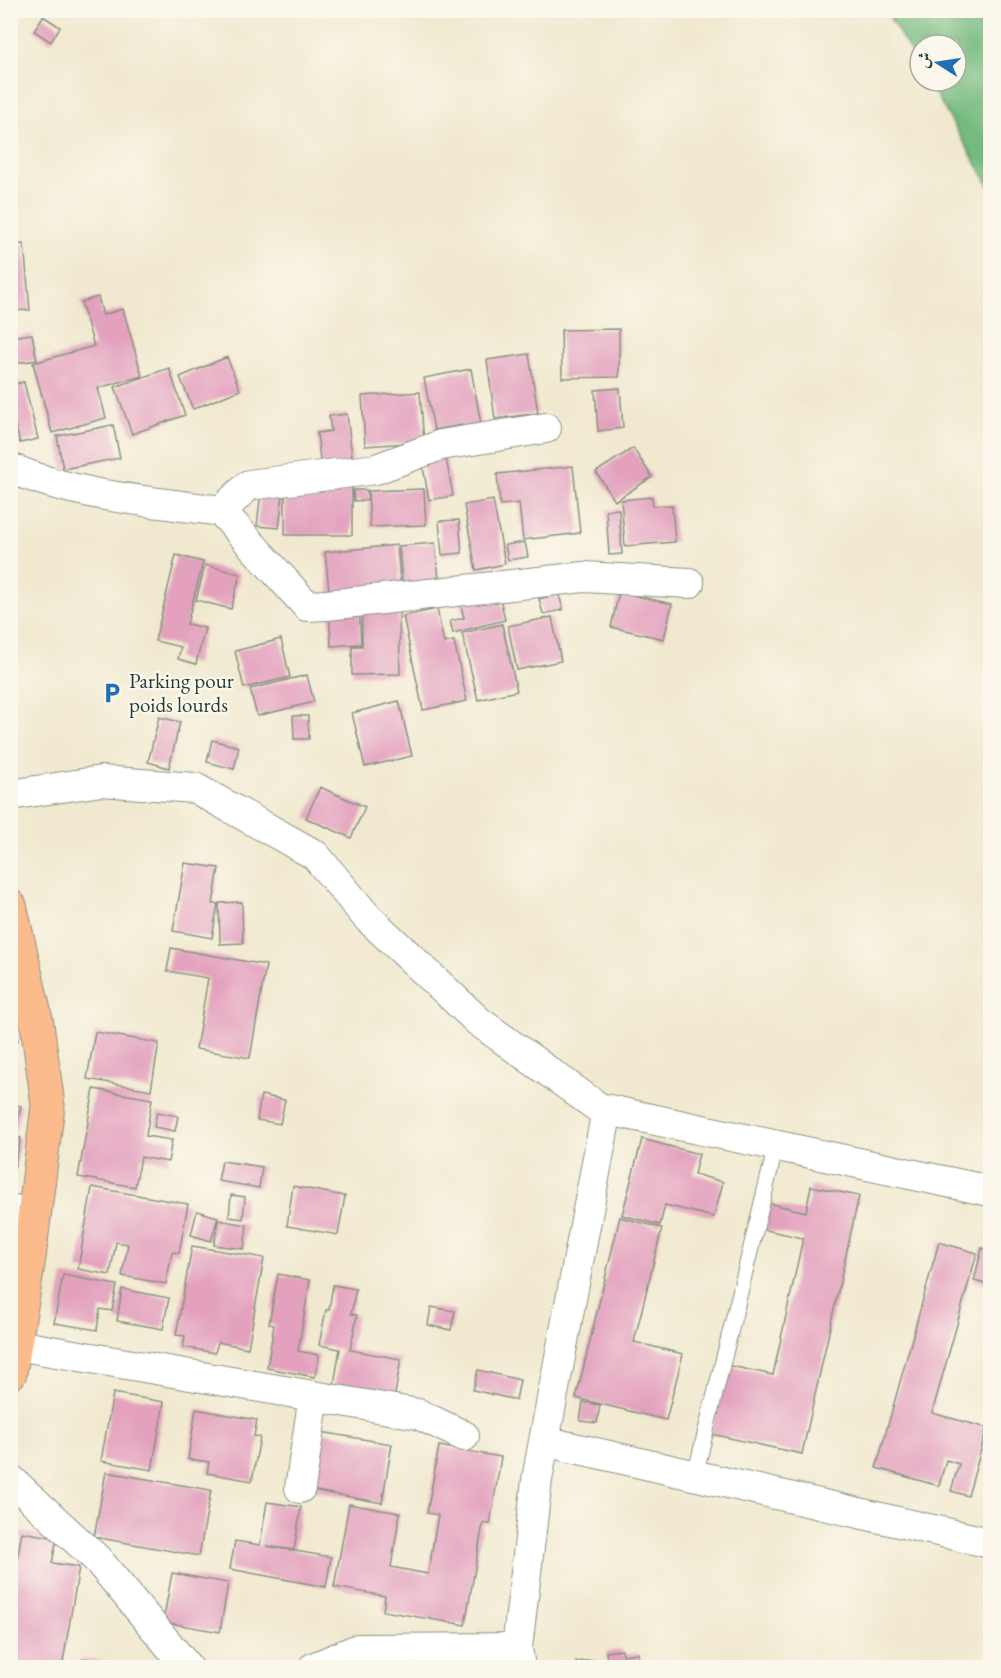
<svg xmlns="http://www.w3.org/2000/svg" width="1001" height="1678" viewBox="0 0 1001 1678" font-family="'EB Garamond',Amiri,serif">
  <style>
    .forest { fill: #75ba7e; stroke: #4a7c59; stroke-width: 1.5 }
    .building { fill: #e3a1be }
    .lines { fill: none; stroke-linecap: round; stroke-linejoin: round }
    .service-casing { stroke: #889382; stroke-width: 17 }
    .minor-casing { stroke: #889382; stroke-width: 32 }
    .primary-casing { stroke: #889382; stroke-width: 35 }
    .service { stroke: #fff; stroke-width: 15 }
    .minor { stroke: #fff; stroke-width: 30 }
    .primary { stroke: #fbbb8c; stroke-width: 33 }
    .labels { text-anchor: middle; stroke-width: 4.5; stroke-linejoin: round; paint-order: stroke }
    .poi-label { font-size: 21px; fill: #1f3d34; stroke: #fbf7ec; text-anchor: start }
  </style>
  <rect width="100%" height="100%" fill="#fbf7ec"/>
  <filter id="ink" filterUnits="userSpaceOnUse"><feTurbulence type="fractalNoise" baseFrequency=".0167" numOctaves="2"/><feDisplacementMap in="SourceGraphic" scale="12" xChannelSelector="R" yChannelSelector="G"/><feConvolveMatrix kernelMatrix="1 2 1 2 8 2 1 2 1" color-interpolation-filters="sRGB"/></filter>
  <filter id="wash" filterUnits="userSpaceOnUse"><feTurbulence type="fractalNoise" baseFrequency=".008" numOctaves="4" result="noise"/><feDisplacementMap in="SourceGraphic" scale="24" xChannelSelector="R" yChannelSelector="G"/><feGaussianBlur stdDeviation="1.35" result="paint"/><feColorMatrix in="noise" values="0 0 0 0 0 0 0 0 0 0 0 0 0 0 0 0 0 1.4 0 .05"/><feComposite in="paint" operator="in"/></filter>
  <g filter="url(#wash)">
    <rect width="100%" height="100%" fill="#f1e9cf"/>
    <path class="forest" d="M886,11H990V187L928,81H956V45H920V68Z"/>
    <g id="blocks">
      <path class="building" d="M43,16L60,27L51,42L34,31Z
        M24,244L30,310L10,311V245Z
        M98,297L103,315L123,309L142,376L98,388L106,418L52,433L33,363L94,346L81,302Z
        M619,329V377L562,378L561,330Z
        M32,334L37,360L10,364V337Z
        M529,354L538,413L495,419L487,360Z
        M227,357L240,390L193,409L180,377Z
        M169,368L185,415L132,434L115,387Z
        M471,369L483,435L465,439L462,425L434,430L424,378Z
        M24,382L38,439L20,443L10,405V385Z
        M620,388L623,428L598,431L595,390Z
        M420,392L424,442L365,446L362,396Z
        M347,414L353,464L321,468L317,433L331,431L329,416Z
        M113,425L120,458L63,469L57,436Z
        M633,448L652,477L615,501L596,472Z
        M445,452L453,496L429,500L421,456Z
        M573,466L580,533L523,540L519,503L500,505L497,474Z
        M285,484H352V535H285Z
        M424,489L426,525L370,527L368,491Z
        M353,490H367L368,500L354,501Z
        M261,491L283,494L279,528L257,526Z
        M652,497L653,506L672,505L675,542L625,546L621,500Z
        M493,500L505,564L476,570L464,505Z
        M619,509L622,554L609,555L606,510Z
        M459,520L462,553L442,555L439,521Z
        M525,542L528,557L508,560L505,545Z
        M435,543L440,588L403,591L399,546Z
        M397,545L401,593L330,600L325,552Z
        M176,555L203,562L187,624L205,628L196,664L178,659L181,647L155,641Z
        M205,565L240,574L231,609L196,600Z
        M498,589L505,620L453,633L450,621L464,618L459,598Z
        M619,592L672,604L664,639L611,627Z
        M559,594L563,610L543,614L539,599Z
        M359,607L361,644L331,646L329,609Z
        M362,608H399L400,674L352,675V646H362Z
        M437,609L444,643L454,641L467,701L423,710L403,616Z
        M552,617L561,661L517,670L508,626Z
        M502,624L517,691L478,700L462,633Z
        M281,639L290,677L244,688L235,651Z
        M307,675L314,702L257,716L250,689Z
        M399,701L412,756L365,767L352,713Z
        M293,716H308L309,739H294Z
        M159,717L180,722L169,768L148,762Z
        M212,740L239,747L234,769L207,762Z
        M320,787L365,807L351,838L306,818Z
        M185,863L219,868L213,904H218L212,938L173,931Z
        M242,902L243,943L220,944L219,903Z
        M171,948L266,965L250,1058L196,1049L208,978L167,971Z
        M14,1016L18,1041L10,1042V1017Z
        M95,1032L159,1043L151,1090L87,1079Z
        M94,1089L152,1099L146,1136L172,1140L168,1162L141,1157L135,1187L78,1177Z
        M261,1095L285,1100L280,1124L257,1120Z
        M10,1103L21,1106L15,1133L10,1132Z
        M157,1112L178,1116L175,1131L154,1127Z
        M10,1135L21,1138L11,1182H10Z
        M642,1139L699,1154L694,1174L723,1182L714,1217L665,1205L660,1225L622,1215Z
        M222,1161L262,1167L259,1188L218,1181Z
        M293,1186L345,1196L338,1235L287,1226Z
        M811,1186L859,1196L802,1454L711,1434L726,1365L773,1375L803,1238L761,1229L767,1203L806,1212Z
        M92,1187L188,1204L179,1253L172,1252L166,1284L122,1276L128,1244L116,1242L110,1275L78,1269Z
        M231,1195L245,1197L243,1219L229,1217Z
        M197,1211L218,1217L211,1241L191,1235Z
        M620,1217L662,1228L634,1342L683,1354L666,1420L576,1398Z
        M218,1220L247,1225L244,1249L214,1245Z
        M939,1242L977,1253L932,1413L987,1428L968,1496L951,1491L959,1464L946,1460L939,1486L876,1468Z
        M192,1246L264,1258L248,1348L218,1342L215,1353L183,1347L185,1336L176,1335Z
        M982,1248L990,1250V1285L974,1281Z
        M278,1274L310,1280L298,1351L319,1355L315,1377L267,1368L274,1325L269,1324Z
        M63,1275L117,1285L112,1311L100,1309L97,1330L54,1323Z
        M333,1285L356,1289L351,1314L357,1315L350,1350L401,1359L394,1400L333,1390L340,1349L319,1345L326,1310H329Z
        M122,1289L169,1298L163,1329L117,1321Z
        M431,1307L455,1311L451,1330L428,1325Z
        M478,1370L520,1380L516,1400L473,1390Z
        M113,1393L164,1402L152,1470L101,1461Z
        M583,1402L600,1405L597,1423L580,1421Z
        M196,1409L257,1420L254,1436L260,1437L252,1481L207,1473L209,1462L188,1459Z
        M321,1432L392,1444L382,1503L311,1490Z
        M439,1446L501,1457L490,1524L483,1523L465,1625L383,1611L385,1596L334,1587L349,1504L400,1513L391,1567L428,1574L438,1515L427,1513Z
        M106,1472L211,1490L199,1556L94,1537Z
        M267,1502L301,1507L294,1550L266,1546L331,1557L326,1587L230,1569L235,1541L260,1545Z
        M22,1532L57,1538L52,1563L79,1567L62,1668H10V1577H14Z
        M172,1573L228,1583L220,1632L163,1622Z
        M622,1650L623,1655L638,1653L640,1668H608L606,1652Z
        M383,1652V1668H353V1659Z
        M83,1659L142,1666V1668H82Z
        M594,1660L595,1668H576V1662Z
        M396,1662H413L412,1668H396Z"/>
    </g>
  </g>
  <g filter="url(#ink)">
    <use href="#blocks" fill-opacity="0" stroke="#889382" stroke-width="1.5"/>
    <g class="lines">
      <defs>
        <path id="service" d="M695,1475L776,1146"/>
        <path id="minor" d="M10,468C77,497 150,501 221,511L307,606L327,605L584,577L689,583
          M221,511L249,485L376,469L441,445L546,428
          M10,795L101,781L195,788L315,855L367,917L478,1021L599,1108L990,1191
          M10,1209L34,1215
          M10,1344L418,1414L464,1436
          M544,1441L990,1543
          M10,1479L97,1559L188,1668
          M300,1488L314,1396
          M313,1668L358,1649L517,1648
          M520,1668L517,1648L537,1480L544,1441L607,1110"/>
        <path id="primary" d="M10,906L37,1024L48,1105L29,1258L10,1373"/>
      </defs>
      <use href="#service" class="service-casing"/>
      <use href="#minor" class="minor-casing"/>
      <use href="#primary" class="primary-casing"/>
      <use href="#service" class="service"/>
      <use href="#minor" class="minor"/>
      <use href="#primary" class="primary"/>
    </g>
  </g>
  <defs>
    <symbol id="parking-bare" viewBox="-9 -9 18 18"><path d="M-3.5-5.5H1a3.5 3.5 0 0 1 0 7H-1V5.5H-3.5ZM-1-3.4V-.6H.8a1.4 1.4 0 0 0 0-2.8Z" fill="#1f6fb2" stroke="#fbf7ec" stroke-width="2.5" paint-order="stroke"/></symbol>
  </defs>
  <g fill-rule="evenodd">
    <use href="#parking-bare" x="97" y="678" width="30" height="30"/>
  </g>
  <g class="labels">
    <g class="poi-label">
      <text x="129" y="688">Parking pour<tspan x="129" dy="24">poids lourds</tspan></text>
    </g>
  </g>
  <rect width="1001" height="1678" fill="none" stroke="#fbf7ec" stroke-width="36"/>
  <g transform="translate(938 63) rotate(282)"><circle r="28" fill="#fbf7ec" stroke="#a3ada2" stroke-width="1.5"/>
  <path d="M0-4.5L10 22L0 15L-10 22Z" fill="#1f6fb2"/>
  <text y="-9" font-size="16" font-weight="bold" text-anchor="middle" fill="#1f3d34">ش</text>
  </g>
</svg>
